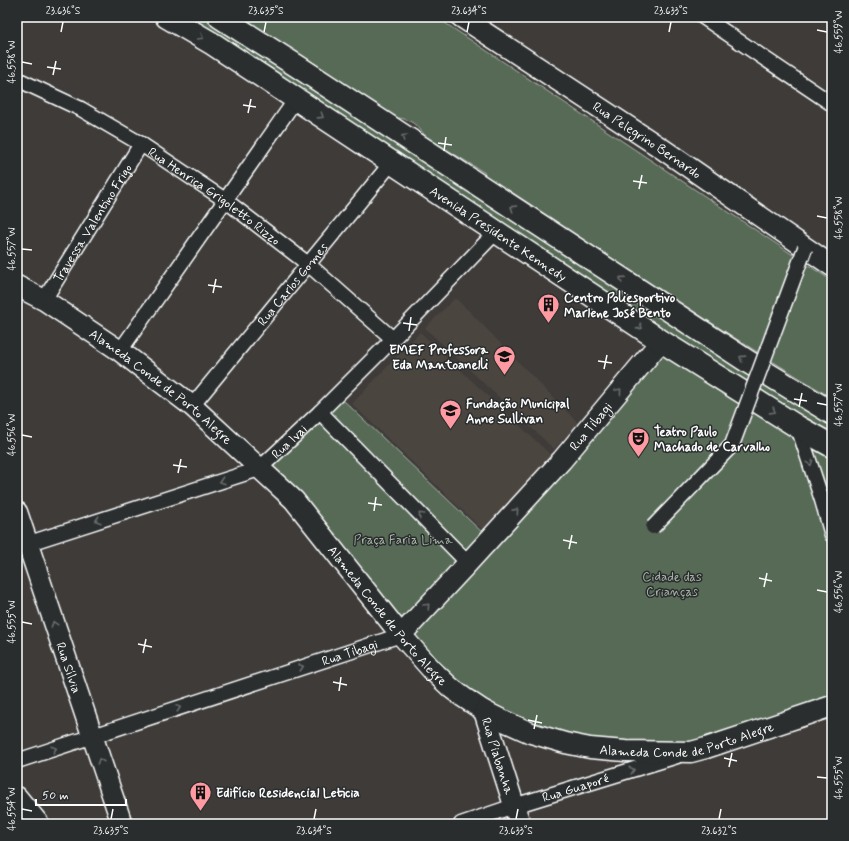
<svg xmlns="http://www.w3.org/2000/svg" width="849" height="841" viewBox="0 0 849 841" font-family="Mynerve,sans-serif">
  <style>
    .built { fill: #4c4541 }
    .green { fill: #566b56; stroke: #aab5aa }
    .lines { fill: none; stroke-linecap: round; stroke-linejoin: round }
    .street-casing { stroke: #fff; stroke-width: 17 }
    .secondary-casing { stroke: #fff; stroke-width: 23 }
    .primary-casing { stroke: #fff; stroke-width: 25 }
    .street { stroke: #2a2d2e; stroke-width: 14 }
    .secondary { stroke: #2a2d2e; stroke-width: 20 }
    .primary { stroke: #2a2d2e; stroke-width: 22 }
    .street-bridge-casing { stroke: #fff; stroke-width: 17; stroke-linecap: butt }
    .street-bridge { stroke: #2a2d2e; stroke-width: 14 }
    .oneway { stroke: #6a6c6d }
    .ticks { fill: none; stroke: #fff; stroke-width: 1.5 }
    .labels { text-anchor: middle; stroke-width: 3; stroke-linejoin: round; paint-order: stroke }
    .street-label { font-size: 13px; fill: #fff; stroke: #2a2d2e }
    .poi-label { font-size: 13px; font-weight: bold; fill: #fff; stroke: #2a2d2e; text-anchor: start }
    .park-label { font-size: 13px; fill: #aab5aa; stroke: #2a2d2e }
    .neatline { fill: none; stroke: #fff; stroke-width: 1.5 }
    .ticks-label { font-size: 10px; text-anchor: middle; fill: #fff }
  </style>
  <rect width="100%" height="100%" fill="#3e3b39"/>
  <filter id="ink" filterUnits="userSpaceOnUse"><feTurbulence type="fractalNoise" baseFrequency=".025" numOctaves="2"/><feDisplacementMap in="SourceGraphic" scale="8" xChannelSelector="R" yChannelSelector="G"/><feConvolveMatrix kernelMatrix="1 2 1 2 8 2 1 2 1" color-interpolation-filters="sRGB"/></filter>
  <g filter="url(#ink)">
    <path class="built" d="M455,298L471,313L578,423L554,449L425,328Z
      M420,332L551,455L483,530L352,404Z"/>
    <path class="green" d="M181,17H209L308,78L832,422V442Z
      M240,17H436L832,281V398L738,340L516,196L509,195L486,183L485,173L425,136C419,126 409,118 397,118Z
      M665,352L798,439L832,557V697L708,740L669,744L582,743L478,704L407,637Z
      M341,398L486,536L401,632L269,469Z
      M810,445L832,458V488L824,494Z"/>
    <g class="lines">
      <defs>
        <g id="street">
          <path d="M703,17L832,104"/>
          <path id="s1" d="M17,79L81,109L141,144L225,200L308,264L393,339"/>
          <path id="s2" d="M44,300L141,144"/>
          <path d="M120,351L296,99"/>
          <path id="s3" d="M192,406L392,162"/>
          <path d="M320,412L468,563"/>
          <path d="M798,427L822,500L832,535"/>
          <path id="s4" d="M17,547L259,469L320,412L393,339L496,232"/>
          <path id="s5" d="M17,761L401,635"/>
          <path id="s6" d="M461,824L514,806L677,756"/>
        </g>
        <g id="secondary">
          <path id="s7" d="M461,17L661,148L832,266"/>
          <path id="s8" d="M17,286L44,300L120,351L192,406L294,500L401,635L432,670L451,688L463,697L484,711L504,721L531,733L565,743L590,748L625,751L691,752L706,748L832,706"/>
          <path id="s9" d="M17,512L122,824"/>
          <path id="s10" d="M401,635L468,563L562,460L661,341"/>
          <path id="s11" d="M484,711L520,824"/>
          <path d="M17,797L39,824"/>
        </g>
        <g id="primary">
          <path id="s12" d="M167,17L213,44L281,89L661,341L798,427L832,446"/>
          <path d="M220,17L297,66L750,363L832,413"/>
        </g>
      </defs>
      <use href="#street" class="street-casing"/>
      <use href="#secondary" class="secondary-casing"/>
      <use href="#primary" class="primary-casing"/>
      <use href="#street" class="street"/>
      <use href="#secondary" class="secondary"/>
      <use href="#primary" class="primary"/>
      <defs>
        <path id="street-bridge" d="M653,527L732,445L805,248"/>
      </defs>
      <use href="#street-bridge" class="street-bridge-casing"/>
      <use href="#street-bridge" class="street-bridge"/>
    </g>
    <defs><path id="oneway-chevron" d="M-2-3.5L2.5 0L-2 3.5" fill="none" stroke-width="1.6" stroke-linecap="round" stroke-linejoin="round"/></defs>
    <g class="oneway">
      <use href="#oneway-chevron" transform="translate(201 37) rotate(31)"/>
      <use href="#oneway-chevron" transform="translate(321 116) rotate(33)"/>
      <use href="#oneway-chevron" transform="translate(404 137) rotate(-147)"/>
      <use href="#oneway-chevron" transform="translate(513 208) rotate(-147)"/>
      <use href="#oneway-chevron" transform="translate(622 279) rotate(-147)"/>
      <use href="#oneway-chevron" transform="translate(640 327) rotate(33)"/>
      <use href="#oneway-chevron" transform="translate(742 358) rotate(-147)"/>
      <use href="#oneway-chevron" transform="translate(619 391) rotate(-50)"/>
      <use href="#oneway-chevron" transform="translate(773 411) rotate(32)"/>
      <use href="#oneway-chevron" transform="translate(810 463) rotate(72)"/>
      <use href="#oneway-chevron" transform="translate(222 481) rotate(162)"/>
      <use href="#oneway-chevron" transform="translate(516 511) rotate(-48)"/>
      <use href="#oneway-chevron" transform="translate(421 515) rotate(-135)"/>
      <use href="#oneway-chevron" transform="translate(98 520) rotate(162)"/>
      <use href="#oneway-chevron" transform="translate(427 606) rotate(-47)"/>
      <use href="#oneway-chevron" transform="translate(54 624) rotate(-108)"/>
      <use href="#oneway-chevron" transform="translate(301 667) rotate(-18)"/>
      <use href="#oneway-chevron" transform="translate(178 708) rotate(-18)"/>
      <use href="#oneway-chevron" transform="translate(54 749) rotate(-18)"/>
      <use href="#oneway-chevron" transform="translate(100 761) rotate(-109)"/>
      <use href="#oneway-chevron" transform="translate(632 770) rotate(-17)"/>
    </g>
  </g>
  <path class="ticks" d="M817,30L827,32M61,32L63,22M264,32L266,22M467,32L469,22M669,32L671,22M22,62L32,64M47,67L61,69M53,75L56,61M243,105L256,107M248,113L251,99M438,143L452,145M444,151L446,137M633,181L647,183M639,189L642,175M817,216L827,218M22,249L32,250M208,285L222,287M213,293L216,279M403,323L417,325M409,331L411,317M598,361L612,363M604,369L607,355M794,399L807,401M817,403L827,405M799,407L802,393M22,435L32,437M173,465L187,467M178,473L181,459M368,503L382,505M374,511L376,497M563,540L577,543M569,549L572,535M759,578L772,581M764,587L767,573M817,590L827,592M22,622L32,624M138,644L152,647M143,653L146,639M333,682L347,685M339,691L341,677M528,720L542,723M534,729L537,715M724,758L737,761M729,767L732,753M817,777L827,778M22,809L32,811M111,819L113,809M314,819L316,809M516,819L518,809M719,819L721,809"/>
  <defs>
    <symbol id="building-pin" viewBox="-11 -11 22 30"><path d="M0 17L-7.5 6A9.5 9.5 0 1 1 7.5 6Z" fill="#ff9aa2" stroke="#2a2d2e"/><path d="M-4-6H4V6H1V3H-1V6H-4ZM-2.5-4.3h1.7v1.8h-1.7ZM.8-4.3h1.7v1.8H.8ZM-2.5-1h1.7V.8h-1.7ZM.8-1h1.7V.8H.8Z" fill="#111"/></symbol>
    <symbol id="school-pin" viewBox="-11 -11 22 30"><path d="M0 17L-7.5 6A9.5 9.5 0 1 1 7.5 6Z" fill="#ff9aa2" stroke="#2a2d2e"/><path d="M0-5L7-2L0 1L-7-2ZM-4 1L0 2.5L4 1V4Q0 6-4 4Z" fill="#111"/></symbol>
    <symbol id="theatre-pin" viewBox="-11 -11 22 30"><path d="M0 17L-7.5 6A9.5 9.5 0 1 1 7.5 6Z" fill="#ff9aa2" stroke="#2a2d2e"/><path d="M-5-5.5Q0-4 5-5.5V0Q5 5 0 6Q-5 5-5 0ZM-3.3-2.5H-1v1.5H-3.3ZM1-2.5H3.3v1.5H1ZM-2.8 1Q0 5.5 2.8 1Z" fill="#111"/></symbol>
  </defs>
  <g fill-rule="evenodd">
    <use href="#building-pin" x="536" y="292" width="25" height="34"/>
    <use href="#school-pin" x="492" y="344" width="25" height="34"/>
    <use href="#school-pin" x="438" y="398" width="25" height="34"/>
    <use href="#theatre-pin" x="626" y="426" width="25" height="34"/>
    <use href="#building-pin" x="188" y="780" width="25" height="34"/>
  </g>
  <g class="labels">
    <g class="street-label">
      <text dy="5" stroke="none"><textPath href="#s7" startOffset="223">Rua Pelegrino Bernardo</textPath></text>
      <text dy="5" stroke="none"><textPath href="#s1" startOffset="230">Rua Henrica Grigoletto Rizzo</textPath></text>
      <text dy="5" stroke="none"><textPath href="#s2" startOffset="91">Travessa Valentino Frigo</textPath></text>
      <text dy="5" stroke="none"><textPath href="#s12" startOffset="396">Avenida Presidente Kennedy</textPath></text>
      <text dy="5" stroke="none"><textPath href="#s3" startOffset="158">Rua Carlos Gomes</textPath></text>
      <text dy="5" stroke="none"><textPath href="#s8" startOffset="176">Alameda Conde de Porto Alegre</textPath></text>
      <text dy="5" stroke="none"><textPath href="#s10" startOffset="282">Rua Tibagi</textPath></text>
      <text dy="5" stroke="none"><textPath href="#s4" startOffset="295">Rua Ivai</textPath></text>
      <text dy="5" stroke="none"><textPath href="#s8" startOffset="500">Alameda Conde de Porto Alegre</textPath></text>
      <text dy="5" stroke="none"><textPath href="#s5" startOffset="350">Rua Tibagi</textPath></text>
      <text dy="5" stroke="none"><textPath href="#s9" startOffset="164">Rua Sílvia</textPath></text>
      <text dy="5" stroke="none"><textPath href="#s8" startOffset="848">Alameda Conde de Porto Alegre</textPath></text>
      <text dy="5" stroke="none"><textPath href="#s11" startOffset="47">Rua Piabanha</textPath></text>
      <text dy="5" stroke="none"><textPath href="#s6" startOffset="120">Rua Guaporé</textPath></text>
    </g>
    <g class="poi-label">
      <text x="564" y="302">Centro Poliesportivo<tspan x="564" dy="15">Marlene José Bento</tspan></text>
      <text x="488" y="354" text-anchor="end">EMEF Professora<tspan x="488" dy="15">Eda Mantoanelli</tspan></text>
      <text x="466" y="408">Fundação Municipal<tspan x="466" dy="15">Anne Sullivan</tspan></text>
      <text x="654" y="436">Teatro Paulo<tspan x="654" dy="15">Machado de Carvalho</tspan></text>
      <text x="216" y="797">Edifício Residencial Leticia</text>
    </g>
    <g class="park-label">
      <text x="403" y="544">Praça Faria Lima</text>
      <text x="672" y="581">Cidade das<tspan x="672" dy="15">Crianças</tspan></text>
    </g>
  </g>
  <rect width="849" height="841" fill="none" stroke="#2a2d2e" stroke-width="44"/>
  <path d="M36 799v6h90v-6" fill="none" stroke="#ffffff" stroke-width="2"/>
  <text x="42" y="799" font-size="12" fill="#ffffff" stroke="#2a2d2e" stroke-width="3" paint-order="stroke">50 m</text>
  <rect x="22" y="22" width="805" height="797" class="neatline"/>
  <g class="ticks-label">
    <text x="63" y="14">23.636°S</text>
    <text x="266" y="14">23.635°S</text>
    <text x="469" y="14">23.634°S</text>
    <text x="671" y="14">23.633°S</text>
    <text transform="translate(838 32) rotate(-90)" y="4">46.559°W</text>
    <text transform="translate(11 62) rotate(-90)" y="4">46.558°W</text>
    <text transform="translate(838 218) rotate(-90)" y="4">46.558°W</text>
    <text transform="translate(11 249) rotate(-90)" y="4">46.557°W</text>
    <text transform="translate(838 405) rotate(-90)" y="4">46.557°W</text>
    <text transform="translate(11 435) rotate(-90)" y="4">46.556°W</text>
    <text transform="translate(838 592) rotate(-90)" y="4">46.556°W</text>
    <text transform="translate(11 622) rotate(-90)" y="4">46.555°W</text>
    <text transform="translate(838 778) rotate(-90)" y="4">46.555°W</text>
    <text transform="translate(11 809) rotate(-90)" y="4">46.554°W</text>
    <text x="111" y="834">23.635°S</text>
    <text x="314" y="834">23.634°S</text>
    <text x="516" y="834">23.633°S</text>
    <text x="719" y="834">23.632°S</text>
  </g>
</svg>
